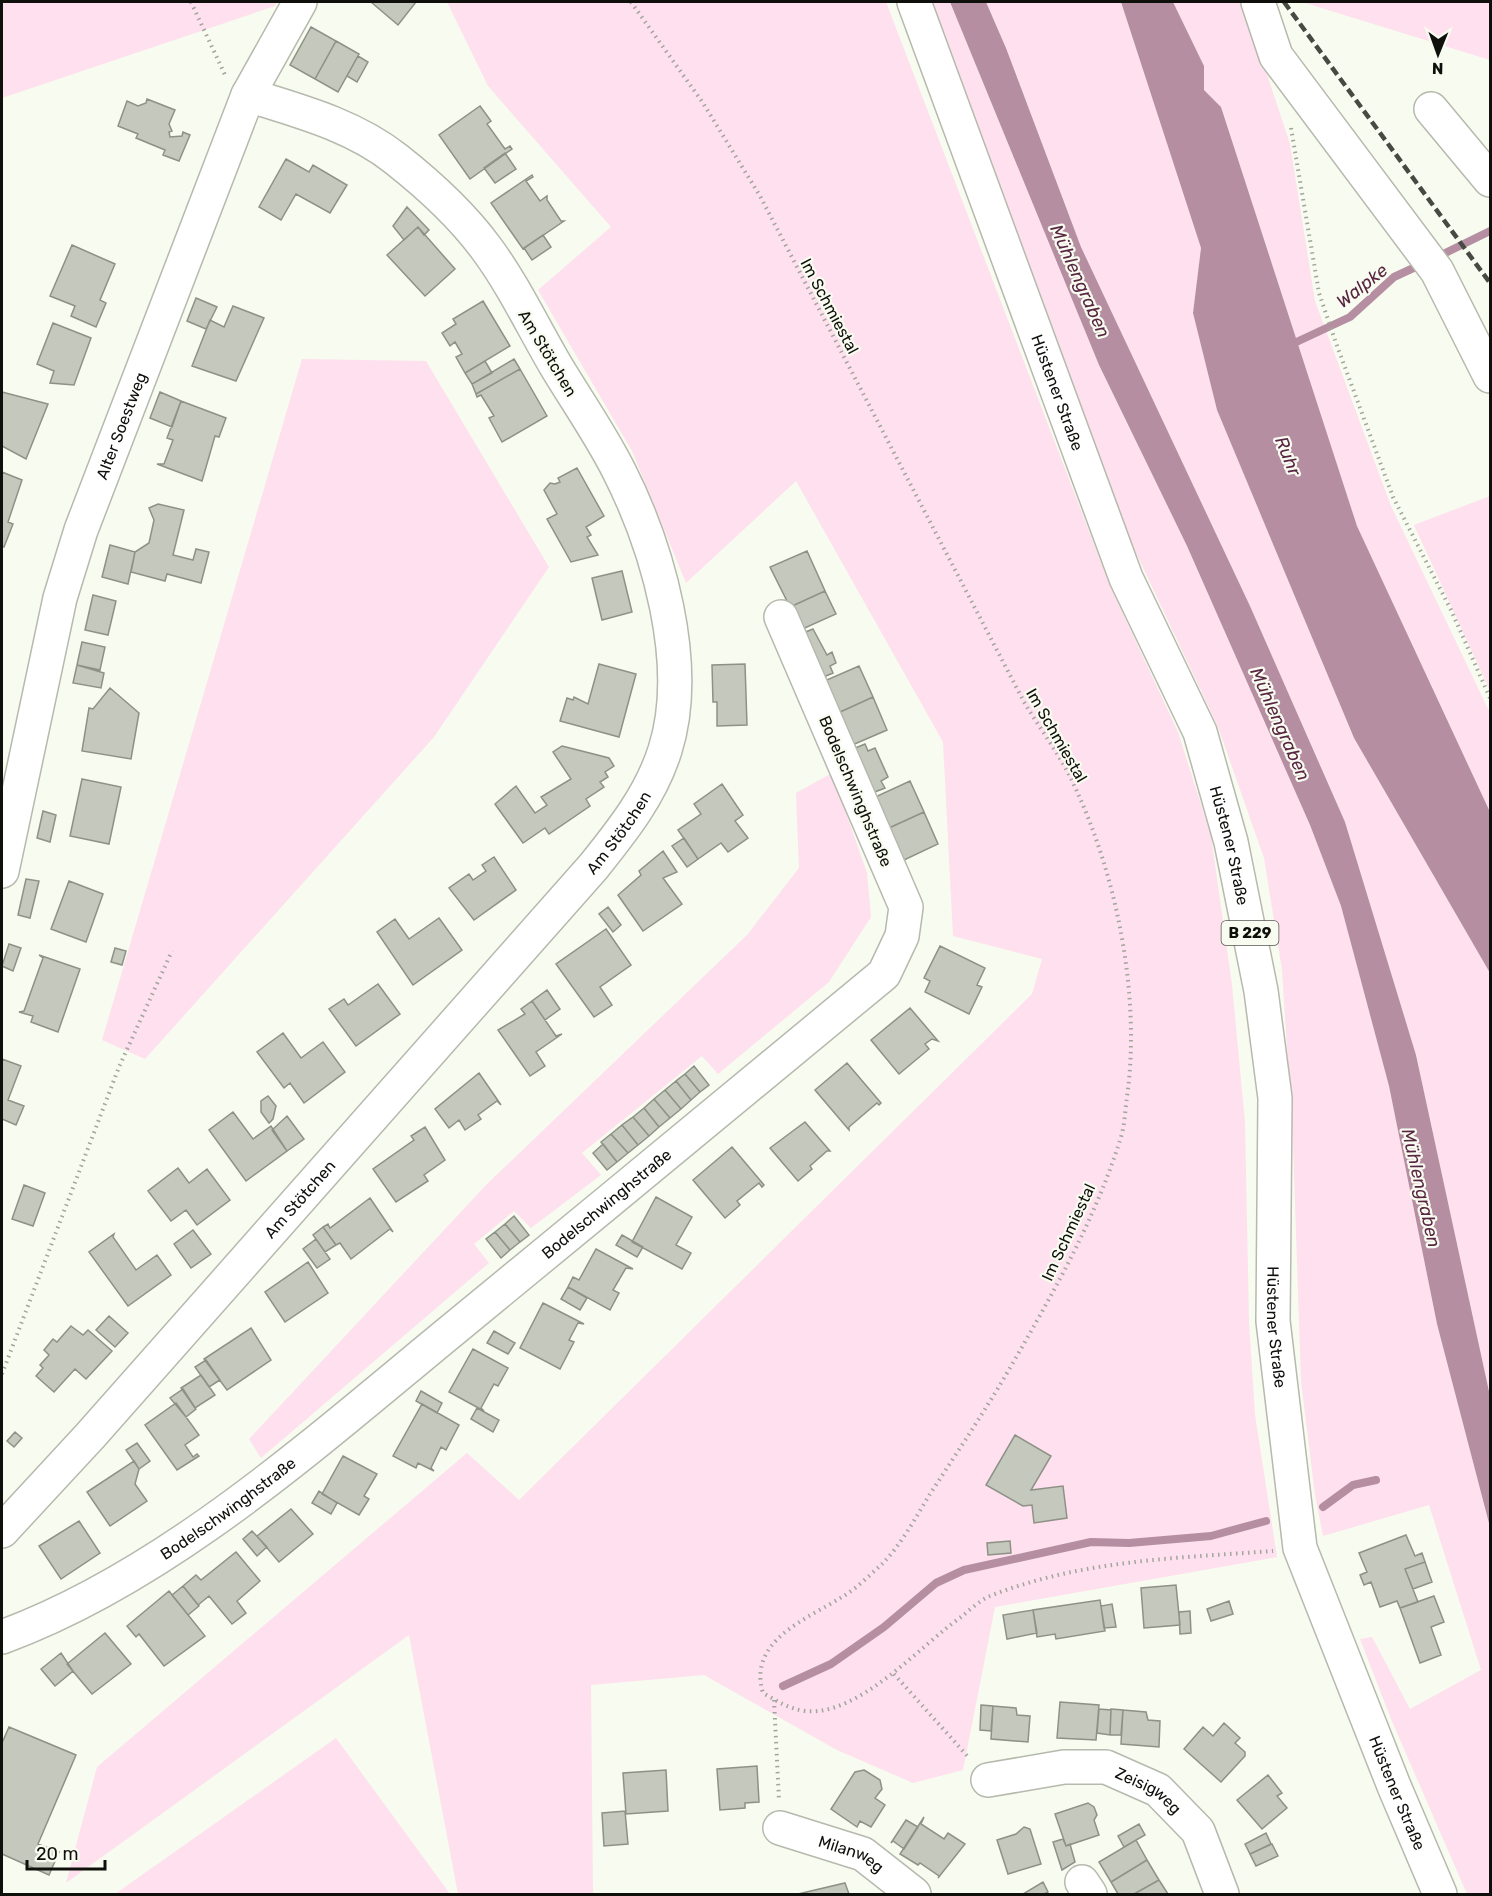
<svg xmlns="http://www.w3.org/2000/svg" width="1492" height="1896" viewBox="0 0 1492 1896" font-family="Rubik,sans-serif">
  <style>
    .green { fill: #fee0ee }
    .water { fill: #b58ea1 }
    .lines { fill: none; stroke-linecap: round; stroke-linejoin: round }
    .stream { stroke: #b58ea1; stroke-width: 8 }
    .building { fill: #c5c8bc; stroke: #8e9186; stroke-width: 1.5 }
    .minor-casing { stroke: #b6b9ad; stroke-width: 36 }
    .major-casing { stroke: #b6b9ad; stroke-width: 36 }
    .path { stroke: #a2a59c; stroke-width: 4; stroke-dasharray: 1.5 4.5; stroke-linecap: butt }
    .minor { stroke: #fff; stroke-width: 33 }
    .major { stroke: #fff; stroke-width: 33 }
    .rail { stroke: #474943; stroke-width: 4.5; stroke-dasharray: 9 4.5; stroke-linecap: butt }
    .labels { text-anchor: middle; stroke-width: 4.5; stroke-linejoin: round; paint-order: stroke }
    .shield { fill: #f8fbef; stroke: #555650; stroke-width: 1.5 }
    .shield-label { font-size: 15px; font-weight: bold; fill: #0f100c }
    .street-label { font-size: 16px; fill: #0f100c; stroke: #f8fbef }
    .water-label { font-size: 18px; font-style: italic; fill: #582542; stroke: #f8fbef }
  </style>
  <rect width="100%" height="100%" fill="#f8fbef"/>
  <path class="green" d="M2,2H277L275,6L2,98Z
    M447,2H886L1110,586L1178,732L1211,836L1232,985L1245,1122L1249,1322L1255,1415L1277,1557L995,1607L963,1770L913,1783L837,1750L704,1675L591,1685L593,1894H458L409,1635L66,1883L97,1767L467,1453L519,1500L1032,994L1042,959L953,936L943,742L796,481L686,583L632,451L538,290L611,227L488,86Z
    M928,2H950L1099,365L1187,546L1310,825L1341,906L1389,1086L1437,1324L1490,1527V1894H1467L1391,1719L1360,1639L1372,1637L1410,1709L1481,1670L1429,1505L1323,1536L1315,1495L1301,1381L1293,1144L1282,970L1264,858L1218,727L1123,525Z
    M986,2H1121L1201,248L1193,313L1217,410L1354,738L1490,973V1396L1416,1055L1345,822L1250,606L1081,247L1006,48Z
    M1173,2H1243L1290,144L1315,301L1391,506L1490,713V812L1357,526L1221,107L1204,90V66Z
    M1302,2H1490V60Z
    M302,359L426,361L549,567L434,737L145,1059L102,1040Z
    M1490,496V691L1414,525Z
    M832,773L867,873L871,917L829,982L718,1074L702,1056L582,1153L601,1175L531,1228L514,1211L474,1244L489,1263L261,1458L249,1439L487,1184L747,935L799,868L796,793Z
    M336,1738L450,1894H115Z"/>
  <path class="water" d="M950,2H986L1006,48L1081,247L1250,606L1345,822L1416,1055L1490,1396V1527L1437,1324L1389,1086L1341,906L1310,825L1187,546L1099,365Z
    M1121,2H1173L1204,66V90L1221,107L1357,526L1490,812V973L1354,738L1217,410L1193,313L1201,248Z"/>
  <g class="lines">
    <path class="stream" d="M1435,258L1490,231
      M1290,345L1350,317L1394,277L1422,264
      M1323,1507L1353,1485L1376,1480
      M783,1686L831,1664L884,1627L936,1583L964,1570L1091,1542L1129,1543L1211,1536L1266,1521"/>
  </g>
  <path class="building" d="M371,2H416L398,25Z
    M311,27L336,41L315,79L290,65Z
    M336,41L359,54L338,92L315,79Z
    M358,56L368,62L357,82L347,76Z
    M147,99L175,110L169,124L172,131L169,132L170,137L182,136L183,132L190,135L179,161L163,155L165,150L136,138L138,134L118,126L127,101L138,106L146,103Z
    M480,106L491,121L487,124L505,149L510,146L512,149L470,179L439,135Z
    M505,153L516,169L495,183L484,168Z
    M286,159L309,172L313,165L347,185L330,213L296,194L281,220L259,207Z
    M532,175L533,177L526,181L540,201L547,196V200L561,221H564L523,249L491,203Z
    M407,207L429,230L424,235L418,227L404,240L393,226Z
    M418,227L455,269L425,296L387,255Z
    M543,235L551,247L532,260L524,248Z
    M72,245L115,264L100,300L106,303L96,327L71,316L75,306L50,296Z
    M196,298L217,307L206,329L187,321Z
    M483,301L510,346L465,373L456,357L462,354L455,342L450,346L442,333L456,324L453,319Z
    M233,306L264,318L236,381L192,366L210,320L224,327Z
    M53,323L91,338L74,385L50,383L54,371L37,364Z
    M514,359L520,369L476,394L472,384Z
    M485,361L492,373L472,384L465,373Z
    M520,369L547,416L502,442L489,418L494,416L481,395L477,397L476,394Z
    M2,392L48,404L26,459L2,446Z
    M160,392L181,401L172,427L150,418Z
    M181,401L226,418L219,437L215,436L202,481L157,464H164L173,440L167,438Z
    M577,468L604,516L586,527L591,535L587,537L598,555L571,562L547,519L557,514L544,490L550,483L555,484L560,482L558,478Z
    M2,472L22,480L8,522L13,524L4,547L2,546Z
    M158,504L184,510L173,555L193,560L196,549L209,552L201,583L167,574L165,581L131,572L135,552L149,543L154,520L149,508Z
    M110,545L135,552L128,584L102,577Z
    M807,551L825,591L790,607L770,567Z
    M622,571L632,612L602,620L592,578Z
    M825,591L836,614L798,631L790,607Z
    M93,595L116,601L108,635L85,630Z
    M813,629L827,655L832,652L836,663L830,666L833,673L821,678L801,634Z
    M82,642L105,647L100,670L77,665Z
    M599,664L636,674L619,737L560,721L567,698L573,700L574,697L588,704Z
    M745,664L747,725L717,726V702H713L712,665Z
    M77,665L104,673L101,688L73,683Z
    M859,666L873,697L838,713L822,682Z
    M110,688L139,713L131,759L82,751L89,708L93,709Z
    M873,697L887,730L850,746L838,713Z
    M865,744L868,751L875,748L888,777L881,781L885,788L872,793L853,749Z
    M562,746L609,758L614,766L605,772L608,777L600,782L604,787L586,799L590,806L549,834L545,828L523,843L495,804L516,786L535,813L547,805L541,797L571,779L553,752Z
    M82,779L121,787L109,844L70,836Z
    M910,781L924,812L889,828L873,798Z
    M722,784L743,815L735,821L748,838L728,852L721,843L698,859L678,830L701,814L694,804Z
    M43,811L56,815L50,842L37,838Z
    M924,812L938,844L902,861L889,828Z
    M684,838L698,859L687,867L672,846Z
    M663,851L677,872L663,878L682,904L643,931L618,895L641,875L639,871Z
    M494,857L516,890L474,920L449,888L469,874L473,880L486,871L482,865Z
    M26,879L39,881L30,918L18,915Z
    M69,881L103,894L86,942L51,929Z
    M608,907L621,925L613,932L599,914Z
    M439,918L462,950L413,985L377,932L395,919L409,939Z
    M606,929L631,965L600,987L612,1005L594,1017L556,964Z
    M9,944L21,948L13,971L2,966Z
    M940,946L985,968L977,985L982,987L969,1014L925,992L930,981L924,978Z
    M115,948L126,951L122,965L111,962Z
    M39,955L80,969L58,1032L31,1022L33,1016L19,1012L24,1011L43,958Z
    M378,984L400,1014L356,1046L329,1009L344,999L348,1005Z
    M547,990L560,1009L545,1020L532,1001Z
    M532,1001L556,1036L562,1034L536,1052L545,1066L530,1076L498,1030L525,1014L521,1009Z
    M910,1008L938,1041L932,1039L925,1044L929,1049L899,1074L871,1040Z
    M283,1033L301,1058L323,1042L345,1072L304,1103L290,1083L284,1088L257,1052Z
    M2,1059L21,1066L8,1100L24,1106L16,1125L2,1119Z
    M847,1063L881,1103L879,1105L877,1103L849,1127V1130L815,1090Z
    M694,1066L709,1085L700,1092L685,1074Z
    M479,1073L501,1105L497,1101L478,1115L481,1119L465,1130L459,1120L449,1128L435,1109Z
    M685,1074L700,1092L691,1100L676,1081Z
    M676,1081L691,1100L681,1109L665,1090Z
    M665,1090L681,1109L670,1118L654,1099Z
    M268,1096L276,1106L273,1119L269,1123L261,1112V1101Z
    M654,1099L670,1118L659,1127L644,1108Z
    M644,1108L659,1127L649,1136L633,1117Z
    M233,1112L253,1139L271,1126L287,1151L246,1181L209,1130Z
    M287,1116L304,1139L287,1151L272,1130Z
    M633,1117L649,1136L638,1145L622,1125Z
    M805,1122L830,1151H827L810,1166L812,1169L798,1181L770,1148Z
    M622,1125L638,1145L628,1153L611,1134Z
    M425,1127L445,1160L424,1175L428,1181L396,1202L373,1169L414,1140L411,1136Z
    M611,1134L628,1153L617,1162L601,1142Z
    M603,1144L617,1162L607,1170L593,1153Z
    M732,1147L764,1185L762,1187L759,1183L737,1201L740,1205L725,1218L693,1180Z
    M178,1168L189,1183L207,1169L230,1200L197,1225L186,1210L171,1221L148,1191Z
    M24,1185L45,1193L33,1226L12,1219Z
    M656,1197L692,1217L676,1245L691,1253L682,1269L632,1242Z
    M370,1198L393,1232L390,1229L351,1259L340,1243L336,1245L323,1227L328,1224L330,1228Z
    M514,1216L529,1235L520,1242L505,1224Z
    M505,1224L520,1242L510,1250L495,1232Z
    M323,1227L336,1245L325,1252L313,1235Z
    M193,1230L211,1254L191,1268L174,1244Z
    M495,1232L510,1250L501,1258L486,1239Z
    M114,1234L113,1237L136,1270L157,1255L171,1275L128,1306L89,1252Z
    M622,1235L643,1247L637,1257L616,1245Z
    M316,1239L330,1259L317,1268L303,1249Z
    M596,1249L633,1269L626,1268L613,1290L619,1293L610,1310L568,1287L573,1277L579,1280Z
    M308,1262L328,1293L285,1322L265,1292Z
    M568,1287L587,1298L580,1310L561,1299Z
    M543,1303L584,1324L578,1323L569,1340L574,1342L560,1369L520,1348Z
    M109,1316L128,1333L115,1347L96,1330Z
    M71,1326L83,1335L88,1330L112,1351L86,1379L75,1369L54,1392L36,1376L43,1368L40,1365L49,1355L44,1350L53,1339L57,1342Z
    M251,1328L271,1360L227,1390L204,1359Z
    M494,1331L515,1343L508,1354L487,1343Z
    M473,1349L508,1368L498,1386L494,1384L481,1408L484,1411L449,1392Z
    M206,1360L220,1380L209,1387L195,1367Z
    M201,1375L215,1395L195,1408L181,1388Z
    M183,1389L196,1409L186,1417L170,1398Z
    M421,1391L442,1403L437,1413L416,1401Z
    M176,1403L199,1435L185,1445L193,1457L197,1454L199,1456L177,1470L145,1425Z
    M422,1404L459,1425L446,1450L441,1447L431,1468L434,1471L418,1463L416,1468L393,1456Z
    M477,1408L499,1420L493,1432L471,1419Z
    M15,1432L22,1438L14,1447L7,1441Z
    M1015,1435L1051,1456L1031,1490L1063,1486L1067,1518L1034,1523L1032,1505L1023,1506L986,1485Z
    M137,1443L150,1461L139,1469L126,1450Z
    M343,1456L377,1474L364,1496L369,1499L359,1515L322,1494Z
    M134,1461L139,1469L135,1484L147,1501L110,1526L87,1492Z
    M319,1491L337,1503L331,1514L312,1503Z
    M291,1509L313,1534L279,1562L257,1536Z
    M79,1521L100,1553L61,1579L39,1546Z
    M252,1531L267,1547L257,1556L243,1539Z
    M1406,1535L1415,1556L1422,1553L1425,1562L1405,1569L1418,1602L1400,1608L1397,1601L1380,1607L1371,1582L1364,1585L1360,1575L1367,1572L1359,1553Z
    M1010,1541L1011,1553L988,1555L987,1543Z
    M236,1552L260,1581L237,1601L246,1613L232,1624L209,1596L198,1605L183,1586L196,1575L201,1580Z
    M1425,1562L1432,1582L1413,1589L1405,1569Z
    M1176,1585L1180,1625L1144,1628L1141,1588Z
    M183,1586L199,1606L188,1615L172,1595Z
    M169,1591L205,1636L164,1666L139,1634L136,1637L127,1626Z
    M1434,1596L1444,1622L1431,1627L1441,1655L1420,1663L1400,1608Z
    M1100,1600L1105,1631L1056,1639L1055,1634L1037,1637L1033,1610Z
    M1229,1601L1233,1614L1211,1621L1207,1609Z
    M1112,1604L1116,1627L1104,1628L1101,1606Z
    M1033,1610L1037,1633L1007,1639L1003,1615Z
    M1190,1611L1191,1633L1180,1634L1179,1612Z
    M105,1633L131,1664L92,1694L67,1664Z
    M61,1653L73,1671L55,1686L41,1669Z
    M1060,1702L1099,1705L1096,1740L1057,1738Z
    M981,1705L993,1706L991,1731L980,1730Z
    M993,1706L1016,1708L1017,1715L1030,1716L1028,1742L991,1739Z
    M1099,1709L1111,1710L1110,1735L1097,1733Z
    M1111,1709L1123,1710L1121,1735H1110Z
    M1123,1710L1146,1712L1148,1720L1160,1721L1159,1747L1121,1744Z
    M1224,1723L1240,1738L1235,1743L1245,1752V1756L1221,1782L1184,1749L1203,1727L1213,1736Z
    M9,1727L76,1755L38,1844L59,1852L49,1875L2,1854V1743Z
    M757,1766L759,1802L745,1803V1808L720,1810L717,1769Z
    M666,1770L668,1811L626,1814L623,1773Z
    M864,1770L880,1780L882,1789L875,1798L885,1805L871,1827L860,1821L857,1827L831,1809L855,1772Z
    M1268,1775L1282,1793L1277,1796L1287,1808L1262,1829L1237,1800Z
    M1088,1803L1094,1807L1097,1815L1094,1820L1099,1835L1066,1846L1055,1814Z
    M625,1811L628,1844L604,1846L602,1813Z
    M924,1817L921,1824L944,1839L948,1833L965,1844L938,1878L939,1876L920,1863L918,1865L900,1854Z
    M906,1820L918,1827L904,1849L893,1841L891,1843Z
    M1139,1824L1145,1835L1124,1847L1118,1836Z
    M1024,1827L1030,1829L1041,1864L1008,1874L997,1840L1016,1834Z
    M1266,1833L1271,1844L1250,1854L1245,1844Z
    M1063,1839L1066,1846L1070,1844L1075,1862L1062,1870L1053,1842Z
    M1136,1840L1147,1860L1111,1882L1099,1862Z
    M1272,1844L1278,1856L1256,1866L1250,1854Z
    M1147,1860L1159,1880L1134,1894H1118L1111,1882Z
    M1159,1880L1168,1894H1134Z
    M1043,1882L1048,1892L1044,1894H1023Z
    M845,1883L849,1894H798Z"/>
  <g class="lines">
    <defs>
      <g id="minor">
        <path d="M1258,2L1276,56L1437,271L1490,376"/>
        <path d="M1431,109L1490,180"/>
        <path id="s1" d="M2,871L60,598L81,530L248,95L300,2"/>
        <path id="s2" d="M2,1531L90,1436L594,866C622,831 651,795 665,750C692,665 658,548 619,471C601,435 577,401 556,366C533,327 513,284 486,248C461,214 429,185 396,159C353,125 299,111 248,95"/>
        <path id="s3" d="M2,1637C166,1577 316,1442 450,1332C595,1213 739,1094 884,974L902,936L906,907L781,617"/>
        <path id="s4" d="M988,1780L1064,1767H1106L1158,1790L1198,1831L1222,1894"/>
        <path id="s5" d="M780,1828L863,1854L914,1894"/>
        <path d="M1082,1882L1090,1894"/>
      </g>
      <g id="major">
        <path id="s6" d="M914,2L1126,578L1200,732L1231,842L1261,991L1275,1098L1273,1321L1300,1548L1394,1786L1440,1894"/>
      </g>
    </defs>
    <use href="#minor" class="minor-casing"/>
    <use href="#major" class="major-casing"/>
    <path class="path" d="M191,2L226,77
      M631,2L703,103L760,196L1024,702C1040,729 1061,756 1074,785C1117,876 1141,997 1127,1097C1125,1110 1125,1124 1121,1137C1095,1221 1051,1297 1007,1373C983,1414 956,1454 930,1494C916,1517 901,1545 882,1564C870,1575 856,1589 842,1597C807,1619 747,1641 763,1693C777,1701 789,1709 805,1711C858,1717 920,1646 961,1617C970,1610 980,1600 990,1596C1081,1560 1177,1558 1273,1551
      M1291,128L1319,293L1336,343L1393,497L1451,610L1490,698
      M2,1374L119,1067L172,951
      M894,1674L970,1759
      M774,1700L779,1800"/>
    <use href="#minor" class="minor"/>
    <use href="#major" class="major"/>
    <path class="rail" d="M1284,2L1490,283"/>
  </g>
  <g class="labels">
    <rect class="shield" x="1221.5" y="921" width="57" height="24" rx="4.5"/>
    <g class="shield-label">
      <text x="1250" y="938">B 229</text>
    </g>
    <g class="street-label">
      <text transform="translate(830 306) rotate(62)" y="6">Im Schmiestal</text>
      <text transform="translate(548 353) rotate(59)" y="6">Am Stötchen</text>
      <text dy="6" stroke="none"><textPath href="#s6" startOffset="416">Hüstener Straße</textPath></text>
      <text dy="6" stroke="none"><textPath href="#s1" startOffset="462">Alter Soestweg</textPath></text>
      <text transform="translate(1057 735) rotate(60)" y="6">Im Schmiestal</text>
      <text transform="translate(856 791) rotate(67)" y="6">Bodelschwinghstraße</text>
      <text dy="6" stroke="none"><textPath href="#s2" startOffset="932">Am Stötchen</textPath></text>
      <text dy="6" stroke="none"><textPath href="#s6" startOffset="902">Hüstener Straße</textPath></text>
      <text dy="6" stroke="none"><textPath href="#s2" startOffset="446">Am Stötchen</textPath></text>
      <text dy="6" stroke="none"><textPath href="#s3" startOffset="747">Bodelschwinghstraße</textPath></text>
      <text transform="translate(1068 1232) rotate(-65)" y="6">Im Schmiestal</text>
      <text dy="6" stroke="none"><textPath href="#s6" startOffset="1388">Hüstener Straße</textPath></text>
      <text dy="6" stroke="none"><textPath href="#s3" startOffset="261">Bodelschwinghstraße</textPath></text>
      <text dy="6" stroke="none"><textPath href="#s4" startOffset="168">Zeisigweg</textPath></text>
      <text dy="6" stroke="none"><textPath href="#s6" startOffset="1874">Hüstener Straße</textPath></text>
      <text dy="6" stroke="none"><textPath href="#s5" startOffset="76">Milanweg</textPath></text>
    </g>
    <g class="water-label">
      <text transform="translate(1080 281) rotate(66)" y="6">Mühlengraben</text>
      <text transform="translate(1362 286) rotate(-38)" y="6">Walpke</text>
      <text transform="translate(1288 456) rotate(68)" y="6">Ruhr</text>
      <text transform="translate(1280 724) rotate(66)" y="6">Mühlengraben</text>
      <text transform="translate(1421 1188) rotate(77)" y="6">Mühlengraben</text>
    </g>
  </g>
  <rect width="1492" height="1896" fill="none" stroke="#0f100c" stroke-width="6"/>
  <g transform="translate(1438 54) rotate(181)" stroke="#f8fbef" stroke-width="4.5" paint-order="stroke">
  <path d="M0-4.5L10 22L0 15L-10 22Z" fill="#0f100c"/>
  <text y="-9" font-size="16" font-weight="bold" text-anchor="middle" fill="#0f100c">N</text>
  </g>
  <path d="M27 1860v9h78v-9" fill="none" stroke="#0f100c" stroke-width="3"/>
  <text x="36" y="1860" font-size="18" fill="#0f100c" stroke="#f8fbef" stroke-width="4.5" paint-order="stroke">20 m</text>
</svg>
